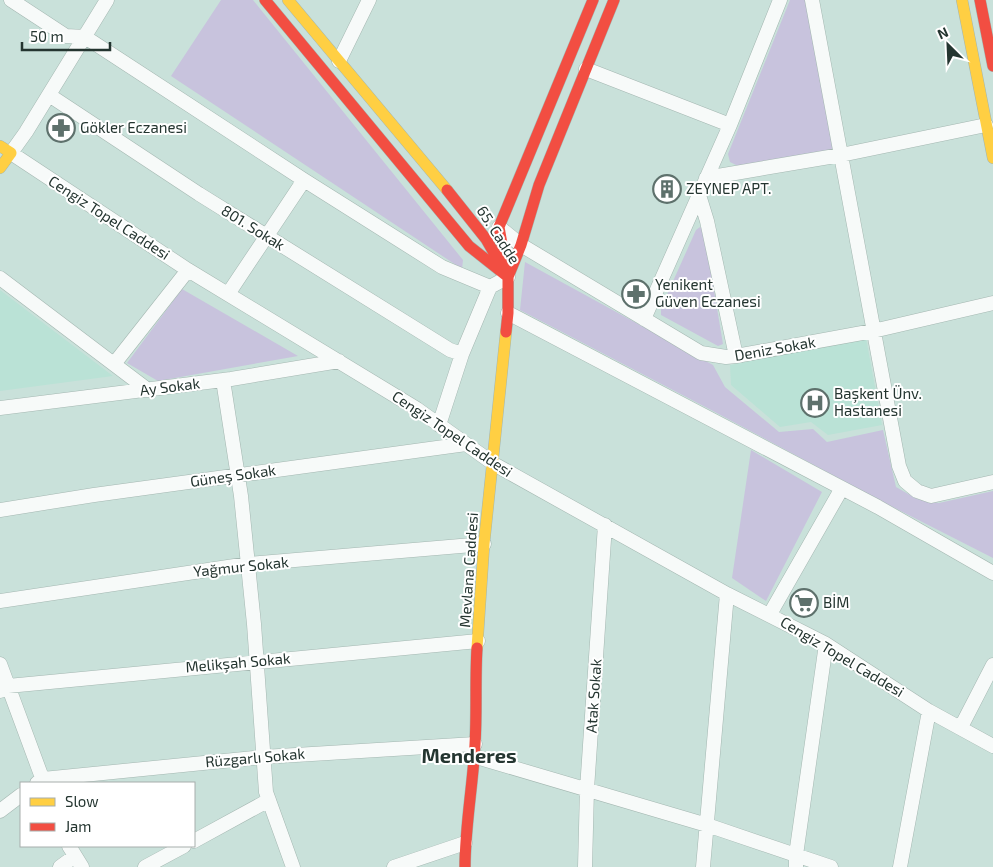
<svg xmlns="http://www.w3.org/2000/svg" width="993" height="867" viewBox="0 0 993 867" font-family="'Exo 2',sans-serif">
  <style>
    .built { fill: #bae2d6 }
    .green { fill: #c8c3dd }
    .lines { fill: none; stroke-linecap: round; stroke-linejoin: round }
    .street-casing { stroke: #a4b7b1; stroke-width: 15 }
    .slow-casing { stroke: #a4b7b1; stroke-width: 12 }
    .jam-casing { stroke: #a4b7b1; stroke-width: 12 }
    .street { stroke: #f7faf9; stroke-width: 14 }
    .slow { stroke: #ffcf43; stroke-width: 11 }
    .jam { stroke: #f24e42; stroke-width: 11 }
    .labels { text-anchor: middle; stroke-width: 4; stroke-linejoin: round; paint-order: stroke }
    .poi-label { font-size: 15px; fill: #243530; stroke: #fff; text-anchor: start }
    .street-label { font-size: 15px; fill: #243530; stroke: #fff }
    .district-label { font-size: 20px; font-weight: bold; fill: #243530; stroke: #fff }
  </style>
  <rect width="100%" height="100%" fill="#c9e1da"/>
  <path class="built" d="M0,290L113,376L0,391Z
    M866,338L882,425L828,435L811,422L780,427L731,385L730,365Z"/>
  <path class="green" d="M221,0H253L463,260L462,269L171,76Z
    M790,0H806L835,140L833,150L742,166L736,165L730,162L728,154Z
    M700,227L704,230L723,344L718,346L661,315V308L696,230Z
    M525,262L713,365L725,387L779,432L813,429L827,442L883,430L896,487L917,499L939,503L993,491V558L883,502L713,411L520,310Z
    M182,289L298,356L158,381L127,363Z
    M751,450L822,492L766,601L732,578Z"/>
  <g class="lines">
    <defs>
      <path id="street" d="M11,0L66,36L85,37L304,180L442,267L490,287L508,277
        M107,0L26,132L11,153L188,270L417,409L494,464L727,594L826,644L929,711L993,746
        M812,0L899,466L905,481L917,491L931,496L993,482
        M339,61L369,0
        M586,69L730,125
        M49,95L199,194L450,350L462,354
        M706,178L841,155L986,125
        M699,195L707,221L736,356
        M499,227L521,245L701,353L726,357L736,356L873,331L993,303
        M0,278L148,390
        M228,294L304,180
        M508,313L878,507L993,573
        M644,319L730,125L780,0
        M114,364L188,270
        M223,380L241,496L254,624L266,792L293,867
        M0,408L231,379L339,361
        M439,425L462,354L490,287
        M0,510L94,495L466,444
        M0,601L248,564L484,544
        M770,614L842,488
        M0,664L44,783
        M0,691L8,686L478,641
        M961,727L993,665
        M473,756L707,825L831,867
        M37,783L43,779L263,757L475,744
        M0,811L21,795
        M194,841L269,800
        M69,846L82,867
        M60,867L75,856
        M145,867L184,846
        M394,867L465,843
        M585,867L587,789L605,525
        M703,867L727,594
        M796,867V855L826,644
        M900,867L929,711"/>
      <path id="slow" d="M288,0L447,190
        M962,0L993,158
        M0,146L11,153L0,168
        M477,648L484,544L506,332"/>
      <path id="jam" d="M265,0L469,246L508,277
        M980,0L993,66
        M447,190L486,239L501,265
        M508,277L521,245L539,185L614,0
        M506,332L508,313V277L499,227L593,0
        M465,867C465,826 473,785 475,744C477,712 475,680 477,648"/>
    </defs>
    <use href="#street" class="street-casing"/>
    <use href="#slow" class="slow-casing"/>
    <use href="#jam" class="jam-casing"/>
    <use href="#street" class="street"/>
    <use href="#slow" class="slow"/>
    <use href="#jam" class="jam"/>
  </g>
  <defs>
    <symbol id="pharmacy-ring" viewBox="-11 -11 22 22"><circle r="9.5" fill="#fff" stroke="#5e716c" stroke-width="1.5"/><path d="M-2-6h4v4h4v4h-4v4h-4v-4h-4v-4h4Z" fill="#5e716c"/></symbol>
    <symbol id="building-ring" viewBox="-11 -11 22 22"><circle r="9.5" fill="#fff" stroke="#5e716c" stroke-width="1.5"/><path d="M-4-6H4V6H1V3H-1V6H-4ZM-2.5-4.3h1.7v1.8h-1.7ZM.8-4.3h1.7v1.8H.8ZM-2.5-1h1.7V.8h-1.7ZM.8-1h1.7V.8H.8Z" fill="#5e716c"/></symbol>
    <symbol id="hospital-ring" viewBox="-11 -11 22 22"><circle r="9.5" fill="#fff" stroke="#5e716c" stroke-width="1.5"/><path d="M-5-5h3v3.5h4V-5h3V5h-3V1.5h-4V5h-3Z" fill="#5e716c"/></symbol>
    <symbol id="supermarket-ring" viewBox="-11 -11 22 22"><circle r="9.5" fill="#fff" stroke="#5e716c" stroke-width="1.5"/><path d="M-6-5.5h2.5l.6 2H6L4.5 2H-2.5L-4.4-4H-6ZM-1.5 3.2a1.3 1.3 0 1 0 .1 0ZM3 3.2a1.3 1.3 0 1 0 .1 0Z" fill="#5e716c"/></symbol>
  </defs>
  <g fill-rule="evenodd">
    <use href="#pharmacy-ring" x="45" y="112" width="32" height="32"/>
    <use href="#building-ring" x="651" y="173" width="32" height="32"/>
    <use href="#pharmacy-ring" x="620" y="278" width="32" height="32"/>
    <use href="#hospital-ring" x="799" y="387" width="32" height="32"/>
    <use href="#supermarket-ring" x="788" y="587" width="32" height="32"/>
  </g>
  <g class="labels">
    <g class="poi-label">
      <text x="80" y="133">Gökler Eczanesi</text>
      <text x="686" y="194">ZEYNEP APT.</text>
      <text x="655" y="290">Yenikent<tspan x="655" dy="17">Güven Eczanesi</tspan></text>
      <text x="834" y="399">Başkent Ünv.<tspan x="834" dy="17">Hastanesi</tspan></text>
      <text x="823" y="608">BİM</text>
    </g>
    <g class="street-label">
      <text transform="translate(109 218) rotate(33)" y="5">Cengiz Topel Caddesi</text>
      <text transform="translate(253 228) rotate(32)" y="5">801. Sokak</text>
      <text transform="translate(498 235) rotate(57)" y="5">65. Cadde</text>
      <text transform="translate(775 349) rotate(-10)" y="5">Deniz Sokak</text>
      <text transform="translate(170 387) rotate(-7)" y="5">Ay Sokak</text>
      <text transform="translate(452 434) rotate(34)" y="5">Cengiz Topel Caddesi</text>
      <text transform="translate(233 476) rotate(-8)" y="5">Güneş Sokak</text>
      <text transform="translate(241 567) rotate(-6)" y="5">Yağmur Sokak</text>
      <text transform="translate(469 570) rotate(-86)" y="5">Mevlana Caddesi</text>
      <text transform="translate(842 657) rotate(31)" y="5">Cengiz Topel Caddesi</text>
      <text transform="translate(238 663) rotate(-5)" y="5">Melikşah Sokak</text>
      <text transform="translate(594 696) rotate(-86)" y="5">Atak Sokak</text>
      <text transform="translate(255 758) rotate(-5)" y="5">Rüzgarlı Sokak</text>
    </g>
    <g class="district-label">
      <text x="469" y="763">Menderes</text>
    </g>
  </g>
  <rect x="20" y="782" width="175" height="65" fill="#ffffff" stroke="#a7aeac"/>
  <rect x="30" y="798" width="25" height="8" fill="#ffcf43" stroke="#a7aeac"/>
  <text x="65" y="807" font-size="15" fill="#243530">Slow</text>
  <rect x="30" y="823" width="25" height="8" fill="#f24e42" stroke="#a7aeac"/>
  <text x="65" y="832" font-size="15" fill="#243530">Jam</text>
  <g transform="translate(948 45) rotate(336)" stroke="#ffffff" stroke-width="4" paint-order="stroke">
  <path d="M0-4L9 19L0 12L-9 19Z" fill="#243530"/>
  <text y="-8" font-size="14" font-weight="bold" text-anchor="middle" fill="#243530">N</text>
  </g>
  <path d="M22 42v8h88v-8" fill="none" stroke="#243530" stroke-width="2.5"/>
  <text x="30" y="42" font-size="15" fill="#243530" stroke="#ffffff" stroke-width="4" paint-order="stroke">50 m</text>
</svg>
